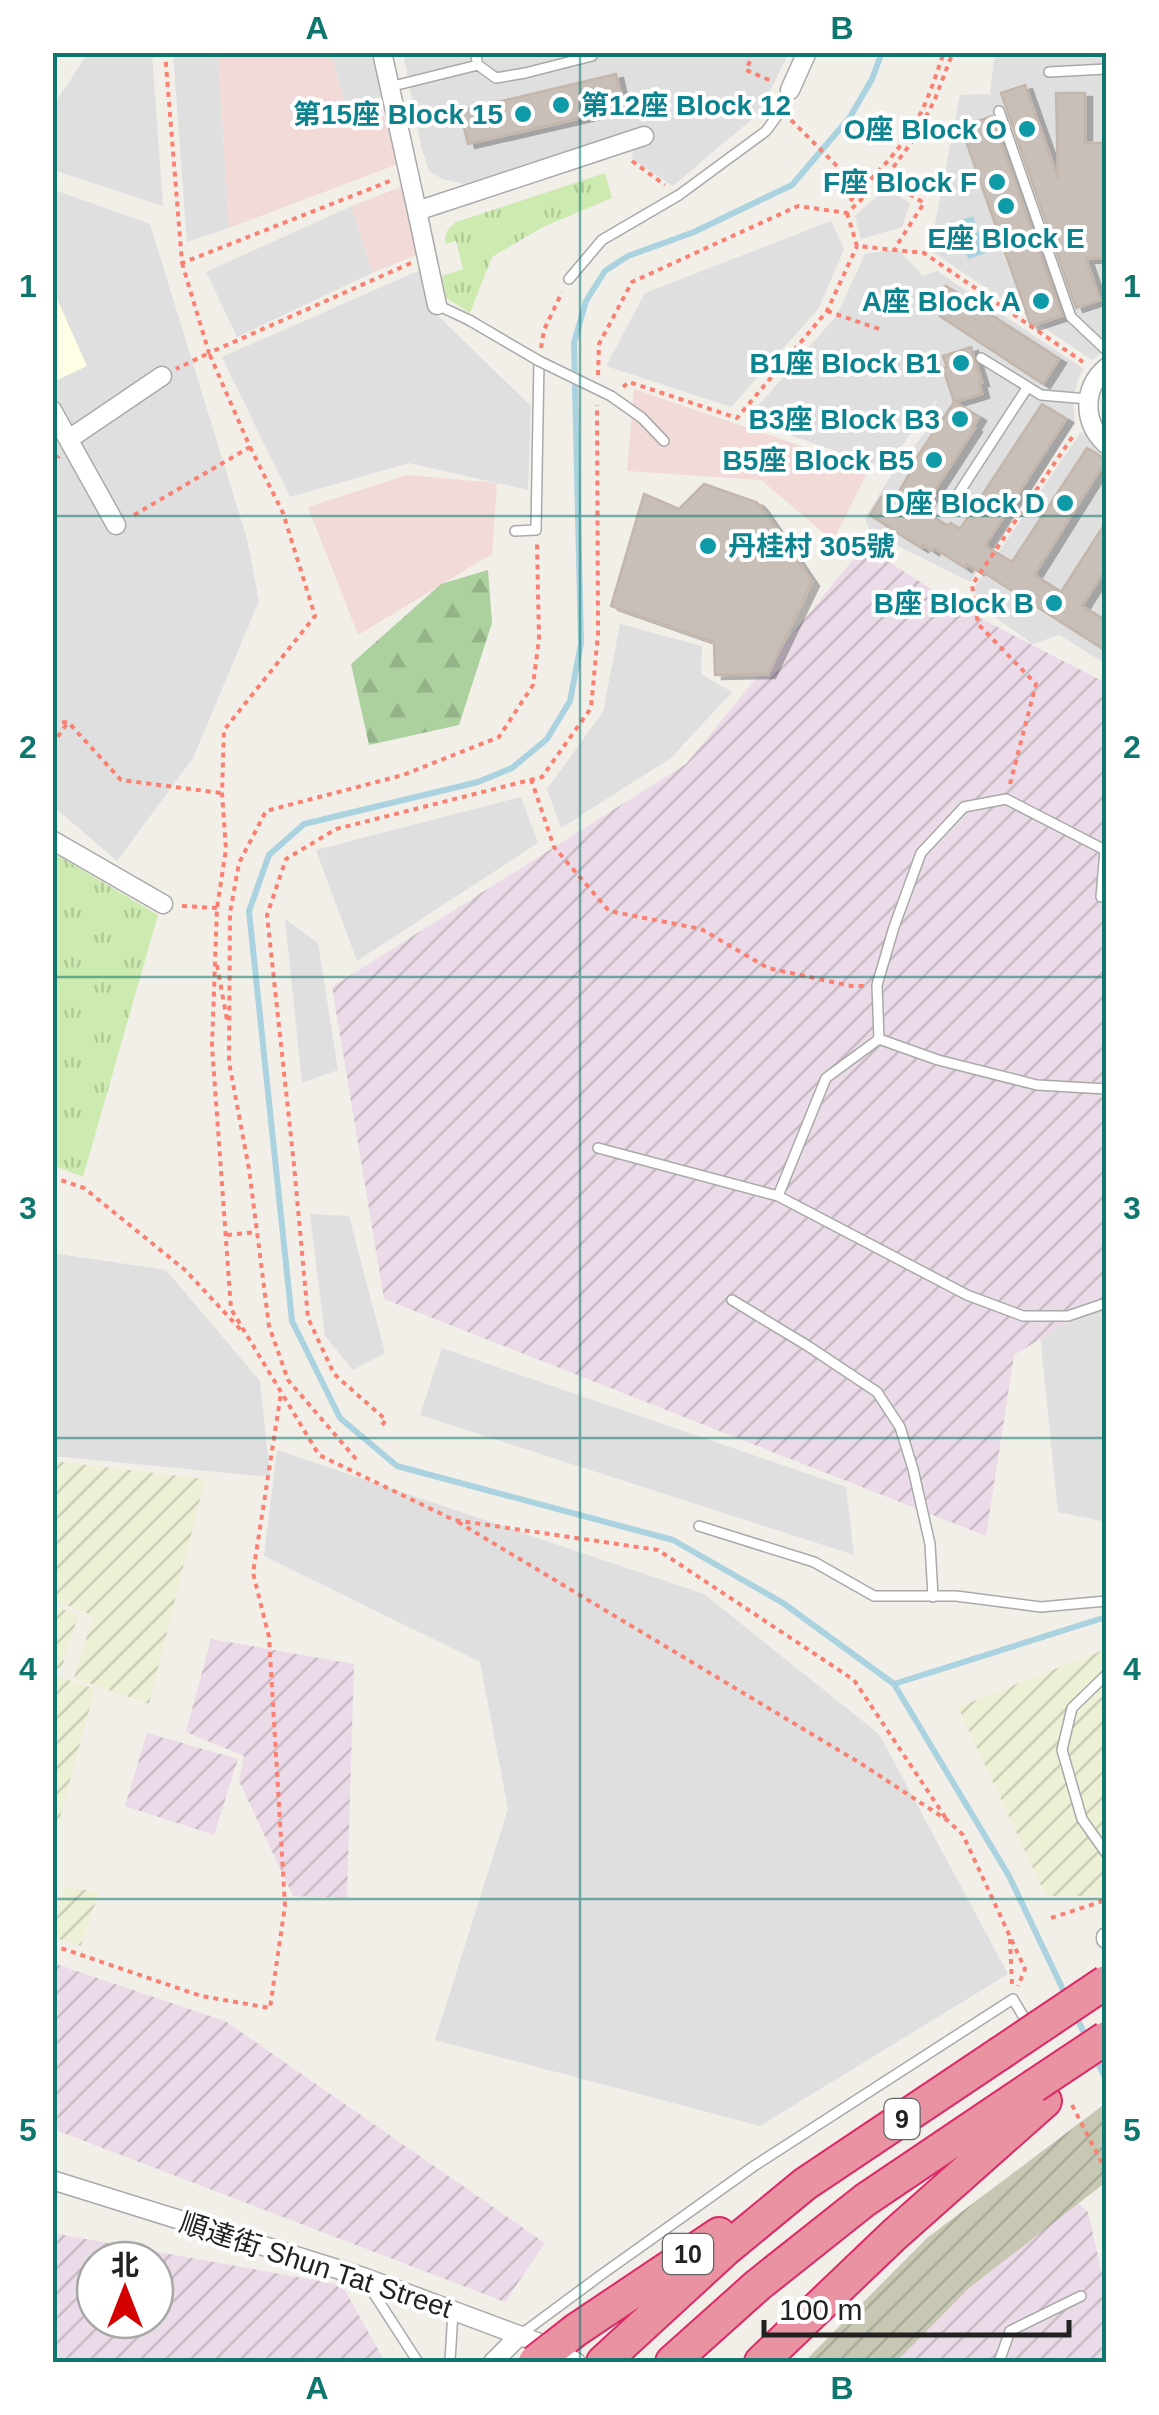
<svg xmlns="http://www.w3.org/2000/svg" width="1159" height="2415" viewBox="0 0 1159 2415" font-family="Arial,'Noto Sans SC',sans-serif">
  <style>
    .residential { fill: #e0dfdf }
    .commercial { fill: #f2dad9 }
    .industrial { fill: url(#industrial-furrows); fill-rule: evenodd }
    .education { fill: #ffffe5 }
    .construction { fill: url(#construction-furrows) }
    .farmland { fill: url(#farmland-furrows) }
    .grass { fill: url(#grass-tufts) }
    .forest { fill: url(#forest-firs) }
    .water { fill: #aad3df }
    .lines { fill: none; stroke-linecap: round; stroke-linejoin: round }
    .stream { stroke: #aad3df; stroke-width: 6 }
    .building { fill: #c7bfb8; stroke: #c4b6ab; stroke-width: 2.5; filter: url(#shadow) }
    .lane-casing { stroke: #a9a9a9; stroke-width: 12 }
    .street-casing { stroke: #a9a9a9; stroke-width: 21 }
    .highway-casing { stroke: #dc2a67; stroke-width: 36 }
    .path { stroke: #fa8072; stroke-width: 4; stroke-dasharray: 5 5; stroke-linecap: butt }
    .lane { stroke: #fff; stroke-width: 9 }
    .street { stroke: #fff; stroke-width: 18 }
    .highway { stroke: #e892a2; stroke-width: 32 }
    .lane-bridge-casing { stroke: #a9a9a9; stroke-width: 12; stroke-linecap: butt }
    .highway-bridge-casing { stroke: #dc2a67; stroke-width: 36; stroke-linecap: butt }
    .lane-bridge { stroke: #fff; stroke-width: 9 }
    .highway-bridge { stroke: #e892a2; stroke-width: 32 }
    .grid { fill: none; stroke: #0f766e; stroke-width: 2.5; stroke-opacity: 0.55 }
    .culture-dot { fill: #0f9aa8; stroke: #fff; stroke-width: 4 }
    .labels { text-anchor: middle; stroke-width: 8; stroke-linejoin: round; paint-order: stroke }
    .shield { fill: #fff; stroke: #646464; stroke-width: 2.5 }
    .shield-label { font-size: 25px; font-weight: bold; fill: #222 }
    .culture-label { font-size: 28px; font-weight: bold; fill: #0d838f; stroke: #fff; text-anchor: end }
    .street-label { font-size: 28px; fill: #222; stroke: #fff }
    .neatline { fill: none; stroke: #0f766e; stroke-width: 4 }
    .grid-label { font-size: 32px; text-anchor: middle; font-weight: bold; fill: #0f766e }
  </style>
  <defs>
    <pattern id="industrial-furrows" width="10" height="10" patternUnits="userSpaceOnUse" patternTransform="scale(2.5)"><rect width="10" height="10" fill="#ebdbe8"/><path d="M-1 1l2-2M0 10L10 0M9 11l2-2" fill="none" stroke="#c9bcc7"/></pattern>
    <pattern id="construction-furrows" width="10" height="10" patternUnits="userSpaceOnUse" patternTransform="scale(2.5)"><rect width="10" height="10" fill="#c7c7b4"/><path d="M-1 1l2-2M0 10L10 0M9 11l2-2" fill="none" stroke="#abab9a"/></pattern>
    <pattern id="farmland-furrows" width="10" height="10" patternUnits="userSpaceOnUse" patternTransform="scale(2.5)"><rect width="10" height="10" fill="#eef0d5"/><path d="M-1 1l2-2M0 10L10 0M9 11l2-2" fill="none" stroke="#ccceb7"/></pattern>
    <pattern id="grass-tufts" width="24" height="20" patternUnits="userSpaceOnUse" patternTransform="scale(2.5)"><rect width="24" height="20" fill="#cdebb0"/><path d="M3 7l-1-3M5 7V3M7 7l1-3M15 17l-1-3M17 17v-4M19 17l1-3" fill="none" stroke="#b0c997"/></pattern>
    <pattern id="forest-firs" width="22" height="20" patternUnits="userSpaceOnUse" patternTransform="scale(2.5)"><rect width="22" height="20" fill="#add19e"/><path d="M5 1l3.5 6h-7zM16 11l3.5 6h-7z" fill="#95b388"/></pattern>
    <filter id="shadow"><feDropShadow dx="7" dy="4" stdDeviation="0" flood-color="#0004"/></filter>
  </defs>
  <rect width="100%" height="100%" fill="#f2efe9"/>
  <path class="residential" d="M89,52L152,53L163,206L53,170V106Z
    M173,53H218L229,228L187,242Z
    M331,53H375L385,96L345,105Z
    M403,53H789L758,114L673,186L631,158L641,131L464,184L442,179L429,171L421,146Z
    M1003,53H1106V349L1092,360L930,250L960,95L990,94L994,59Z
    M886,188L910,203L902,227L861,239L855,216Z
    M52,189L150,224L247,539L259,601L193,758L117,861L53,806Z
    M352,206L372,273L237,337L206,272Z
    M831,221L844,249L819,308L731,407L606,366L645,293Z
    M898,249L923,276L937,271L1084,369L1078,379L1073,399L1075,424L970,582L870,532L865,518L891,475L927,430L937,399L885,468L746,420L837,315L865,254Z
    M420,270L432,310L531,406L528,490L409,463L290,497L222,357Z
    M1081,432L1106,449V664L1059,635L1033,644L980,607L974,588Z
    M620,624L702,646L701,674L732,692L671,758L561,828L547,789L603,712Z
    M521,797L538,843L357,961L316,850Z
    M285,919L318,943L338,1070L302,1083Z
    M310,1214L349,1216L385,1353L353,1370L325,1336Z
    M52,1253L166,1270L260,1381L270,1477L53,1456Z
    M1106,1307V1522L1058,1512L1040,1334Z
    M442,1348L846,1487L854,1555L420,1415Z
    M277,1450L704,1594L879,1734L1008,1974L760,2126L435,2040L508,1809L480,1662L264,1556Z"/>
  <path class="commercial" d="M218,53H331L345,105L379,98L398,164L229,228Z
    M403,186L419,254L372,273L352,206Z
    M634,389L869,469L833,541L761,480L627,471Z
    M407,475L497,483L492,554L358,635L308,507Z"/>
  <path class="industrial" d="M864,546L961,608L1106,683V1299L1014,1355L986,1536L384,1299L332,987L686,764Z
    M211,1639L354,1664L347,1898L293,1896L239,1781L244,1756L186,1732Z
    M147,1733L238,1759L214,1835L125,1806Z
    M53,1963L225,2021L545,2243L505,2302L53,2129Z
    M1068,2194L1088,2212L1103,2278L1106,2281V2362H838Z
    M52,2233L342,2285L385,2362H53ZM155,2260V2320H95V2260Z"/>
  <path class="education" d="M53,290L87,366L53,382H52Z"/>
  <path class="construction" d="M1106,2103V2182L969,2288L896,2362H804L927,2238Z"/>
  <path class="farmland" d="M53,1461L205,1479L149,1704L74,1678L93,1616L53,1599Z
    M53,1605L78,1616L61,1670L53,1667Z
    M1106,1649V1896H1046L958,1707Z
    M53,1675L95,1689L53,1843L52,1675Z
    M65,1887L99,1892L81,1946L53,1937V1921Z"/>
  <path class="grass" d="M605,173L612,198L543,227L492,257L470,313L446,298L442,276L463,269L456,241L445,244C444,233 448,228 456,222Z
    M52,852L158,915L83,1177L53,1165Z"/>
  <path class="forest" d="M488,570L492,623L459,725L369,745L351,664L441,584Z"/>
  <path class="water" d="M973,216L986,253L968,259L955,222Z"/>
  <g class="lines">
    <path class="stream" d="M882,52L872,79L850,117L792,185L694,232L628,256L605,271L586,301L574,343L581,643L570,701L547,739L512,768L478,782L304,824L269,855L249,911L292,1321L340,1418L397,1466L673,1540L783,1603L894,1684L1009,1876L1067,1998
      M894,1684L1106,1617
      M1075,2014L1087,2039
      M1096,2059L1106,2080"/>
  </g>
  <path class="building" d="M616,74L624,108L468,144L460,111Z
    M1025,85L1058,178L1056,93H1085V143H1106V258L1086,259L1100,300L1076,308L1001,93Z
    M992,116L1062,316L1031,326L961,127Z
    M946,286L1059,359L1043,384L940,316L942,314L933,307Z
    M971,347L982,382H979L982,394L955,402L979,417L973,427L975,428L922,510L948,526L951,523L960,529L1042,404L1066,419L985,546L1012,562L1087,448L1106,460L1034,575L1061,592L1106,522V568L1082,606L1106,621V651L978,569L977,571L967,564L965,568L934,548L932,551L923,545L921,548L870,515L884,493L894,500L910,473L907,472L954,402L943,368L947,367L943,356Z
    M704,484L756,502L761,507L812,582L768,674L715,675L714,642L611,606L644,494L679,509Z"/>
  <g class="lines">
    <defs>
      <path id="lane" d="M475,52L478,65L496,78L525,73L592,56L593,52
        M1049,72L1106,69
        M389,87L478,65
        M999,111L1071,317L1106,350
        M569,279L602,240L679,195L766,131L783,108L790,90
        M437,305L469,320
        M981,358L1041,395L1088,399
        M611,396L642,418L664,441
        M951,505L1027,388
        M515,531L536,530L539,361
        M1101,897L1105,850L1006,799L964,807L921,853L894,927L877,985L879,1039L938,1060L1037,1085L1106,1089
        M598,1148L778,1196L967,1295L1023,1316H1068L1106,1303
        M778,1196L826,1078L879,1039
        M732,1300L808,1346L877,1392L900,1427L913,1469L930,1544L933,1597
        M699,1526L814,1562L874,1596H956L1041,1607L1106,1601
        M1106,1675L1072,1708L1062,1750L1082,1819L1106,1853
        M365,2280L418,2362
        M520,2335L601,2275L754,2166L1013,1999L1029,2026
        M448,2362L450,2361L453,2312
        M999,2362L1010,2331L1081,2296"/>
      <path id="street" d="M382,52L417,211L644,136
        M790,90L807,52
        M417,211L437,305
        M1106,368C1082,389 1083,423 1106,444
        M52,410L116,525
        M69,439L162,376
        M52,840L163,904
        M1106,1937V1939
        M52,2180L363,2277L537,2342L576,2362
        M493,2362L520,2335"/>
      <path id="highway" d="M553,2348L576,2330L719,2234
        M603,2362L726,2249L805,2184L999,2054
        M672,2362L758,2285L865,2200L1034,2086
        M761,2362L894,2235L1045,2101"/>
    </defs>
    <use href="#lane" class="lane-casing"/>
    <use href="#street" class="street-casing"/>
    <use href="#highway" class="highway-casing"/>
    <path class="path" d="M165,52L182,263L390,181
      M754,52L746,70L774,82
      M791,120L851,180L863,189
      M632,161L665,185
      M884,178L924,203L895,248
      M850,201C872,178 896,155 913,127C927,104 935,78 944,52
      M847,213L857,246L924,253L1083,362
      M182,263L209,353L411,263
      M827,311L882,330
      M541,348L544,330L562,292
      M598,375L599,344L632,282L798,206L847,213L868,193L876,191L916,136L935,99L953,52
      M623,387L629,382L737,418L827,311L857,246
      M250,447L283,513L315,616L224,730L222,793L226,849L217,908L212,1046L231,1309L319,1455L454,1520L658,1550L854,1680L947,1820
      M52,466L59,456
      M134,515L250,447L209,353L176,369
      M52,723L68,722L121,780L221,793
      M52,745L68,722
      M531,779L554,847L609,911L701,929L768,968L851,986H864
      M1010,784L1036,684L978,624L972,585L1075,433
      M182,906L217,908
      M217,965L227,1020
      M52,1177L84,1188L185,1270L241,1330
      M227,1235L257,1232
      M382,1425L386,1420L334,1374L308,1318L294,1165L267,915L286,859L336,829L542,777L591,708L598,634L597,405
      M356,1459L288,1380L269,1326L249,1169L229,1062L230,913L239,863L266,811L403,775L499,737L533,685L539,639L537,544
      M458,1522L860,1763L947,1820L963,1835L1025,1969L1018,1986
      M1051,1918L1106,1900
      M1010,1939L1012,1985
      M52,1945L201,1996L270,2008L285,1906L269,1637L253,1573L281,1393
      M1072,2105L1103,2165L1106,2189"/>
    <use href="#lane" class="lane"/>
    <use href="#street" class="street"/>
    <use href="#highway" class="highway"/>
    <defs>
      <path id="lane-bridge" d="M469,320L539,361L611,396"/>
      <path id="highway-bridge" d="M999,2054L1106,1982
        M1034,2086L1106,2038
        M535,2362L553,2348"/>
    </defs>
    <use href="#lane-bridge" class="lane-bridge-casing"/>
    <use href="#highway-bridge" class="highway-bridge-casing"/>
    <use href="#lane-bridge" class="lane-bridge"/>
    <use href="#highway-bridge" class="highway-bridge"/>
  </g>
  <path class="grid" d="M580,52V2362M52,516H1106M52,977H1106M52,1438H1106M52,1899H1106"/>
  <g class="culture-dot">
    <circle cx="561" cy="105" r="10"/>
    <circle cx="523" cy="114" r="10"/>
    <circle cx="1027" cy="129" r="10"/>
    <circle cx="997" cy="182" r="10"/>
    <circle cx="1006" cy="206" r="10"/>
    <circle cx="1041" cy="301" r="10"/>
    <circle cx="961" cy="363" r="10"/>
    <circle cx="960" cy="419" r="10"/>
    <circle cx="934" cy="460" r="10"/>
    <circle cx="1065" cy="503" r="10"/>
    <circle cx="708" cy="546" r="10"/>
    <circle cx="1054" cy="603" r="10"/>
  </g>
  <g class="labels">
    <g class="shield">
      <rect x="884.5" y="2099" width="35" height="40" rx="8"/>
      <rect x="663" y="2234" width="50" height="40" rx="8"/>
    </g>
    <g class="shield-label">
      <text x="902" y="2128">9</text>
      <text x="688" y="2263">10</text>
    </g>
    <g class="culture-label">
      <text x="581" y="115" text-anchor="start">第12座 Block 12</text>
      <text x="503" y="124">第15座 Block 15</text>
      <text x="1007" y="139">O座 Block O</text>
      <text x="977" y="192">F座 Block F</text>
      <text x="1006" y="248" text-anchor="middle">E座 Block E</text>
      <text x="1021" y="311">A座 Block A</text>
      <text x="941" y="373">B1座 Block B1</text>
      <text x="940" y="429">B3座 Block B3</text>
      <text x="914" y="470">B5座 Block B5</text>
      <text x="1045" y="513">D座 Block D</text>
      <text x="728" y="556" text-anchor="start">丹桂村 305號</text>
      <text x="1034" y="613">B座 Block B</text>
    </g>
    <g class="street-label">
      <text transform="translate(316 2265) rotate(18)" y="10">順達街 Shun Tat Street</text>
    </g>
  </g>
  <rect width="1159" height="2415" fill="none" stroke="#ffffff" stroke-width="110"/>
  <g transform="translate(125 2290)"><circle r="48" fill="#ffffff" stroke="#a7a7a7" stroke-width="2.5"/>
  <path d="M0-8L18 38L0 25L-18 38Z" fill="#d40000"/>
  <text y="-15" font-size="28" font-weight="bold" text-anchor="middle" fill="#222222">北</text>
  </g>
  <path d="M764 2320v15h305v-15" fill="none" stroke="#222222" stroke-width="5"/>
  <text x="779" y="2320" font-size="30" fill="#222222" stroke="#ffffff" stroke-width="8" paint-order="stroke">100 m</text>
  <rect x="55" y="55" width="1049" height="2305" class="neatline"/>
  <g class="grid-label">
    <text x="317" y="39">A</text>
    <text x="842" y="39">B</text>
    <text x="28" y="297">1</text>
    <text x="1132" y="297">1</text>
    <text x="28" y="758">2</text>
    <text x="1132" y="758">2</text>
    <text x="28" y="1219">3</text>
    <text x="1132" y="1219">3</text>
    <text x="28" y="1680">4</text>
    <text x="1132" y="1680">4</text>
    <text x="28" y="2141">5</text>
    <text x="1132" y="2141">5</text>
    <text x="317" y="2399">A</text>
    <text x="842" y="2399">B</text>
  </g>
</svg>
